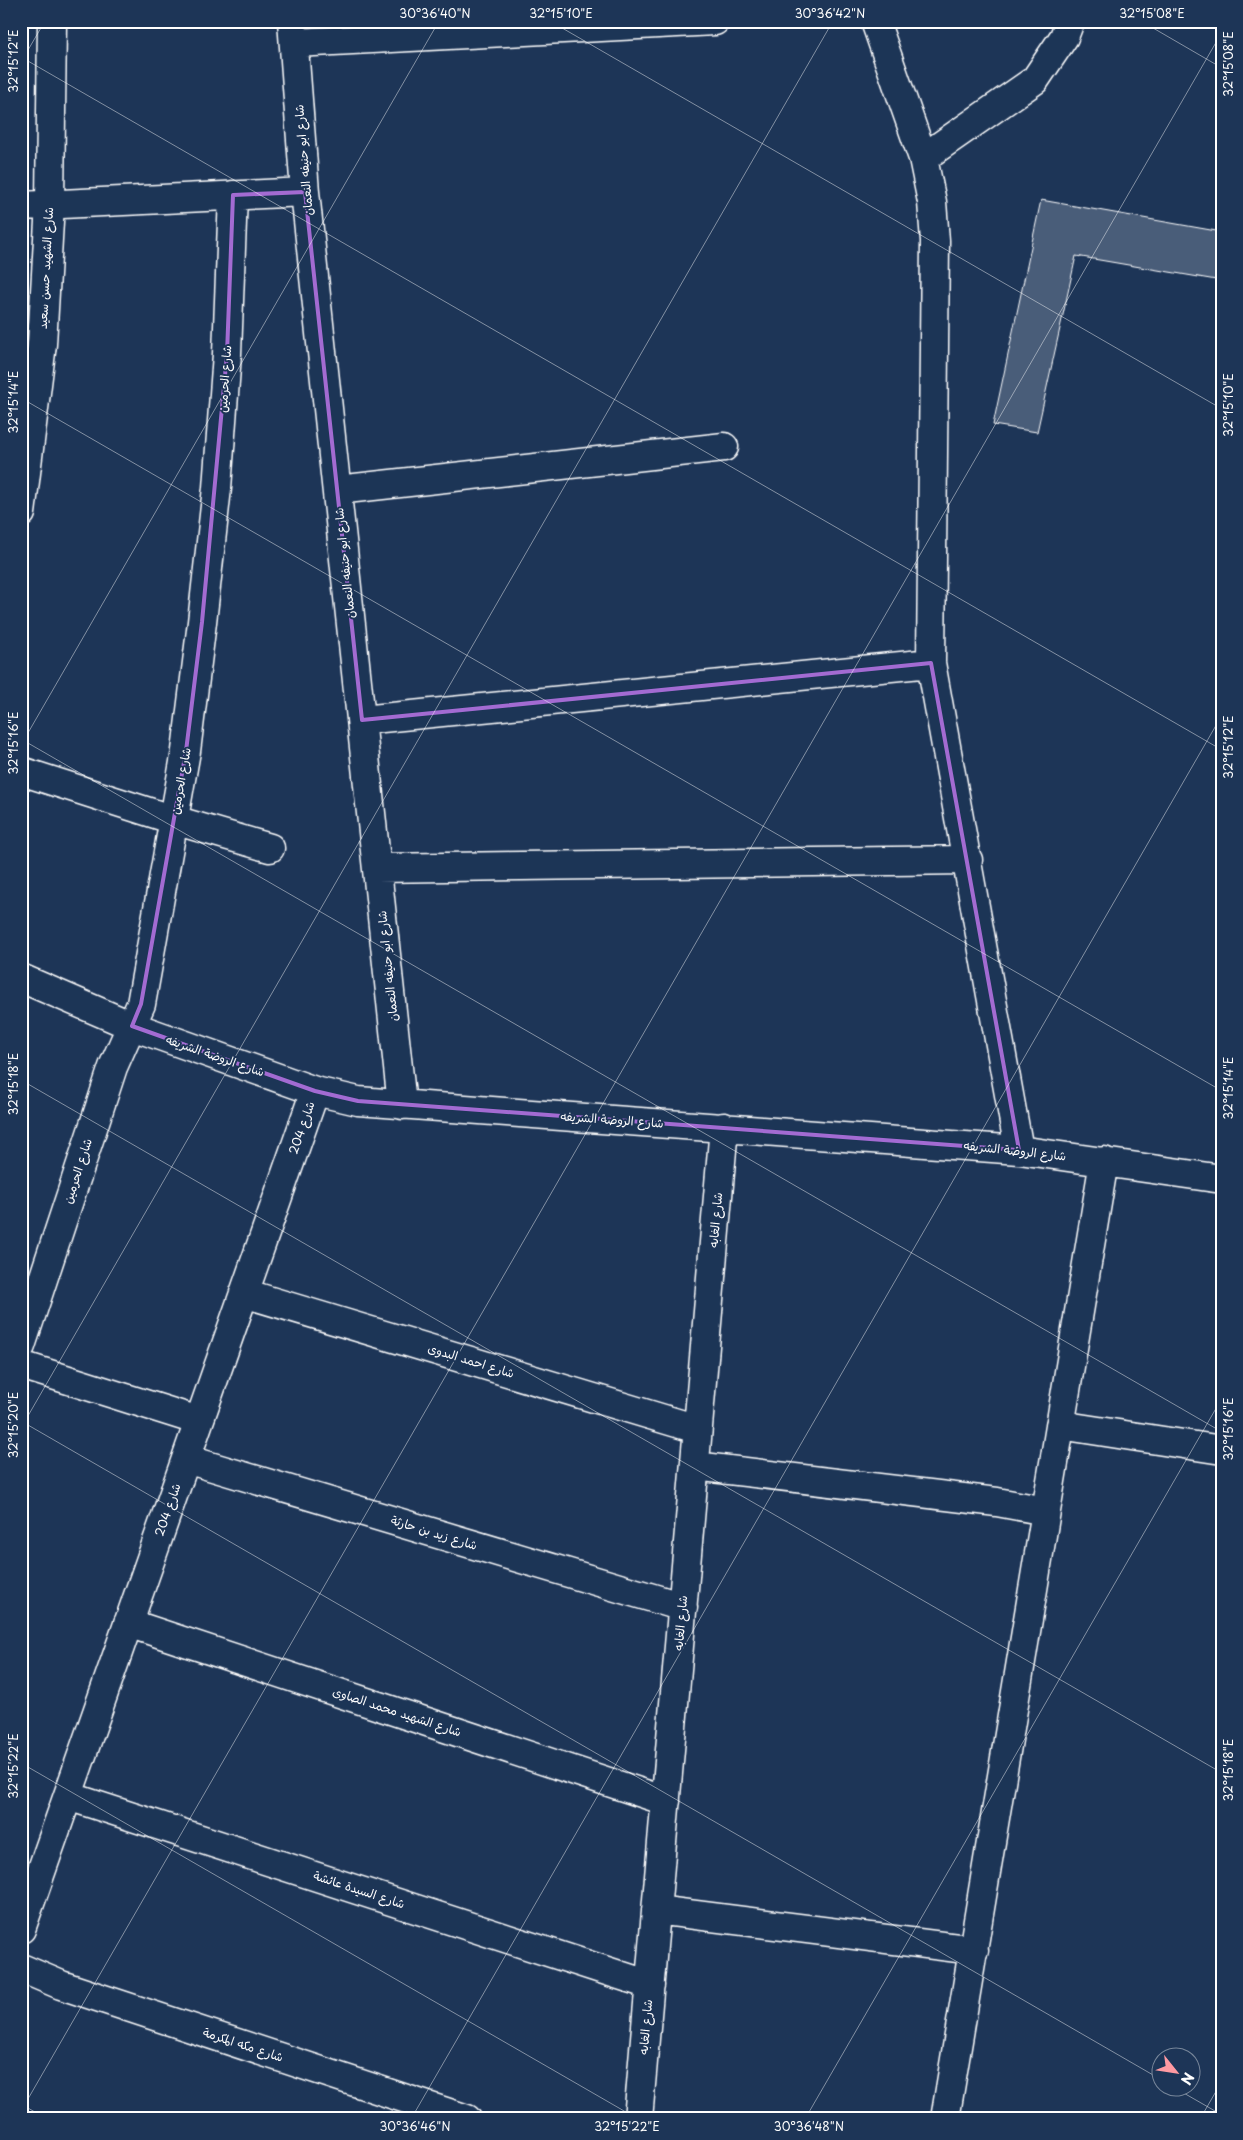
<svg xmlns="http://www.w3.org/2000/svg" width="1243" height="2140" viewBox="0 0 1243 2140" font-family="'Playpen Sans','Playpen Sans Arabic',sans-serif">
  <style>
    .building { fill: #4a5d79; stroke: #fff }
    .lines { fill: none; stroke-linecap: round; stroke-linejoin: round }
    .minor-casing { stroke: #fff; stroke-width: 31 }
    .minor { stroke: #1d3557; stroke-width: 28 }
    .marked { fill: none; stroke: #a36bd2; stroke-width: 4; stroke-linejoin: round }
    .ticks { fill: none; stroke: #fff; stroke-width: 1; stroke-opacity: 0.45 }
    .labels { text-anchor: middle; stroke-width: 4; stroke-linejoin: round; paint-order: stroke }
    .street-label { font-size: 12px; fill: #fff; stroke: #1d3557 }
    .neatline { fill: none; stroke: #fff; stroke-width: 2 }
    .ticks-label { font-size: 12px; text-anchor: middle; fill: #fff }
  </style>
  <rect width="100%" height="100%" fill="#1d3557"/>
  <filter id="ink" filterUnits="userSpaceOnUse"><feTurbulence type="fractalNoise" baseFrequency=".02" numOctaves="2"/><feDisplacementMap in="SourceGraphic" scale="10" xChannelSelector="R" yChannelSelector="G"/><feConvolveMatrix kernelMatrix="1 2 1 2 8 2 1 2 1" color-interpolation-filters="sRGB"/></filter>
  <g filter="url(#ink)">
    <path class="building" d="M1041,200L1222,232V281L1076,256L1037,432L993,425Z"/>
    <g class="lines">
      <defs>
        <path id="minor" d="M292,21L305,192L402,1105
          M875,21L923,158L932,202L935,241L931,663L1019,1150
          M295,43L715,21
          M923,158L1035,80L1064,37L1070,21
          M21,206L305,192
          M337,490L724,447
          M21,513L42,344L50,204L52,21
          M362,720L931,663
          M21,771L174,820L270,848
          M377,868L968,860
          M21,978L132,1026L315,1091L358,1101L1019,1150L1222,1179
          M244,1293L697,1429
          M21,1346L113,1067L141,1004L186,751L202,622L217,488L227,354L233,195
          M21,1365L199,1421
          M1060,1425L1222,1450
          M186,1459L683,1607
          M695,1466L997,1502L1046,1511L945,2119
          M1046,1511L1104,1161
          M128,1623L666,1801
          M68,1796L650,1985
          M656,1910L974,1950
          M21,1929L315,1091
          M21,1968L61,1985L467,2119
          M638,2119L724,1127"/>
      </defs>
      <use href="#minor" class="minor-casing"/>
      <use href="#minor" class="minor"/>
    </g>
  </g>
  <path class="marked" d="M305,192L362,720L931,663L1019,1150L358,1101L315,1091L132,1026L141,1004L186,751L202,622L227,354L233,195Z"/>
  <path class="ticks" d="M550,21L1222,409M1141,21L1222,68M21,57L1222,750M21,62L45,21M21,398L1222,1091M21,739L1222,1432M21,745L439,21M21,1080L1222,1773M21,1421L1160,2079M21,1428L833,21M21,1763L638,2119M1175,2088L1222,2115M21,2104L47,2119M21,2111L1222,32M411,2119L1222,715M805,2119L1222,1398M1200,2119L1222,2081"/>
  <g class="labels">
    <g class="street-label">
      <text transform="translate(304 160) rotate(-95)" y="4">شارع ابو حنيفه النعمان</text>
      <text transform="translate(46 268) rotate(-87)" y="4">شارع الشهيد حسن سعيد</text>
      <text transform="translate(225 379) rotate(-86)" y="4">شارع الحرمين</text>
      <text transform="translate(345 563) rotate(-96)" y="4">شارع ابو حنيفه النعمان</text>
      <text transform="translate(181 781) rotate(-80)" y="4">شارع الحرمين</text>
      <text transform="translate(388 966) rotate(-96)" y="4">شارع ابو حنيفه النعمان</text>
      <text transform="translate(215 1056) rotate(19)" y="4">شارع الروضة الشريفه</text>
      <text transform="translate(612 1120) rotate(4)" y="4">شارع الروضة الشريفه</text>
      <text transform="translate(302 1128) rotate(-71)" y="4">شارع 204</text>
      <text transform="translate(1015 1151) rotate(6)" y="4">شارع الروضة الشريفه</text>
      <text transform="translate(78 1171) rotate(-72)" y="4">شارع الحرمين</text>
      <text transform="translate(716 1220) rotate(-85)" y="4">شارع الغابه</text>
      <text transform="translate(471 1361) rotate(17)" y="4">شارع احمد البدوى</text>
      <text transform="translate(168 1510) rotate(-71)" y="4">شارع 204</text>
      <text transform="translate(434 1533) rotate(17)" y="4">شارع زيد بن حارثة</text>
      <text transform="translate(681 1623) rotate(-85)" y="4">شارع الغابه</text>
      <text transform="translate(397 1712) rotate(18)" y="4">شارع الشهيد محمد الصاوى</text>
      <text transform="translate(359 1890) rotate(18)" y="4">شارع السيدة عائشة</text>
      <text transform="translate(646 2027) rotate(-85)" y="4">شارع الغابه</text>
      <text transform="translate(243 2045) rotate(18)" y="4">شارع مكه المكرمة</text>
    </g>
  </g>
  <rect width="1243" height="2140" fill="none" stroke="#1d3557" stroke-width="55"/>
  <g transform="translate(1176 2072) rotate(120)"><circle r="24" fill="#1d3557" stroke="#77869a"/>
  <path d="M0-4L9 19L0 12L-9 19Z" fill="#ff9aa2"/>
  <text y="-8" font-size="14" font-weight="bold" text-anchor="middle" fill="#ffffff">N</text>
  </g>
  <rect x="28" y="28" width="1188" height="2084" class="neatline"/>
  <g class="ticks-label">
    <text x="435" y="18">30°36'40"N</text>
    <text x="561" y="18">32°15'10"E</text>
    <text x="830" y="18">30°36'42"N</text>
    <text x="1152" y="18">32°15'08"E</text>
    <text transform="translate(14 61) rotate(-90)" y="4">32°15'12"E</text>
    <text transform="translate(1229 64) rotate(-90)" y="4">32°15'08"E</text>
    <text transform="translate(14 402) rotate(-90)" y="4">32°15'14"E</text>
    <text transform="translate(1229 405) rotate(-90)" y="4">32°15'10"E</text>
    <text transform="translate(14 743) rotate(-90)" y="4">32°15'16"E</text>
    <text transform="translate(1229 747) rotate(-90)" y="4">32°15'12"E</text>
    <text transform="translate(14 1084) rotate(-90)" y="4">32°15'18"E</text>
    <text transform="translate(1229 1088) rotate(-90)" y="4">32°15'14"E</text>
    <text transform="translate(14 1425) rotate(-90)" y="4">32°15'20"E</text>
    <text transform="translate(1229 1429) rotate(-90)" y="4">32°15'16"E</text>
    <text transform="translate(14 1766) rotate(-90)" y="4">32°15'22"E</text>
    <text transform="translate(1229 1770) rotate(-90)" y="4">32°15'18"E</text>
    <text x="415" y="2131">30°36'46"N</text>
    <text x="627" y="2131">32°15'22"E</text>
    <text x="809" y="2131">30°36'48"N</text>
  </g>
</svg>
